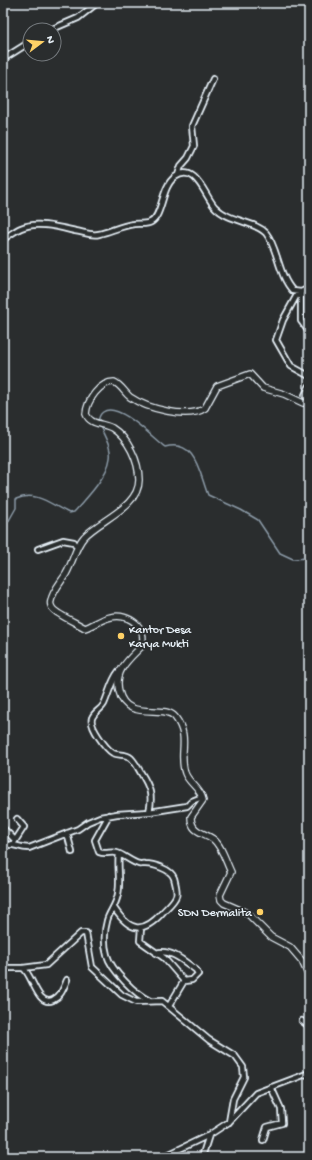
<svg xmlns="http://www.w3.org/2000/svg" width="312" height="1160" viewBox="0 0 312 1160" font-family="'Gochi Hand',sans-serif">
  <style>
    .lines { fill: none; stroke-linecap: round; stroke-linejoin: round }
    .stream { stroke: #8c9ba8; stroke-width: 1.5 }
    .minor-casing { stroke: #e8f1f8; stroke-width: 8 }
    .tertiary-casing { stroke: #e8f1f8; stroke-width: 8 }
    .minor { stroke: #2a2d2e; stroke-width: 4.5 }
    .tertiary { stroke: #2a2d2e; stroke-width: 5.5 }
    .poi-dot { fill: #ffd166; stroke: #2a2d2e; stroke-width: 1.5 }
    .labels { text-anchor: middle; stroke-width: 3.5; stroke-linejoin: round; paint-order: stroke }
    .poi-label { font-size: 12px; fill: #e8f1f8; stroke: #2a2d2e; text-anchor: start }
  </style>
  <rect width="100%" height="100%" fill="#2a2d2e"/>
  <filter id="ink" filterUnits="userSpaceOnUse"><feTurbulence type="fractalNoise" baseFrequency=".025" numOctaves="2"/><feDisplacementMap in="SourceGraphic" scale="8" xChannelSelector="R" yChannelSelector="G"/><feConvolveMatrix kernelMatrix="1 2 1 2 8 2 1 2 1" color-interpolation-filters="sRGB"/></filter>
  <g filter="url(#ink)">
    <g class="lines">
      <path class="stream" d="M99,423C98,418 99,415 103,412C118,401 153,438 165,447C196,439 199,472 208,495L241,510L258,520L280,553L293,559L309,558
        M3,531L16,508V499C37,490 51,505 69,513L74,512C86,499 108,476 110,458C112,448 104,436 100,426"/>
      <defs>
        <path id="minor" d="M151,3L152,4
          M50,30L78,18L97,3
          M3,59L30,42
          M178,175L181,166L188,158L194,146L192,126L213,79
          M3,239C9,236 14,231 21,228C37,221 58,227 75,231C83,232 91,236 99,234C111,231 121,226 134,224C139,223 146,225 151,222C163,215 161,187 175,177C196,162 205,197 215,207C229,222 255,221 266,233C278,248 278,275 293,291L301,292L309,288
          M301,292V321L309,332
          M298,293L283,320L276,340L291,366L309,376
          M309,387L305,395L309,403
          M38,549L63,540L74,542L77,547
          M149,812L187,806L192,801L202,797
          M109,815L95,840L99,852C106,855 111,851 117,853C124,855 131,862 139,864C143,865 140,863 145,864C153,864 171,869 174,878C175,882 178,892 176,896C174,902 166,908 162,913C143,934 130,932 114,908
          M3,828L15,840
          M67,833L72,852
          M13,844L24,827L17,819
          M3,845C17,843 17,848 29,848L78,829L88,822L100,817L117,814L149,812C153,796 150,787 141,773C138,768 135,762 131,758C126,753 119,756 113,753C106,749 89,726 92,718C94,712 101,710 104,704C109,693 111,681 119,671
          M119,854C117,867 121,881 118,894C116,906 109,912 107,921C104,931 104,945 107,955C111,970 136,995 150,1001
          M141,928L140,941L164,958L184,981L169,1006
          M156,953C170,948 185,962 196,970L198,974L192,980L184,981
          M3,968H23L46,965L81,933H86L92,967L122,995L136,1002L162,1001L209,1040L235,1056L243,1067L244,1077L233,1099L229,1122
          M23,968C33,975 37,1007 53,1000C61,996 63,989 67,980
          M302,1021L309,1026
          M263,1140L267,1127L282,1123L281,1109L271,1087
          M163,1157L209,1135L229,1122L256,1093L309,1073
          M202,1157L209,1135"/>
        <path id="tertiary" d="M309,403H303L284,394L263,388L250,374L217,386L205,408C188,420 146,408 130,397C124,392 121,385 114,382C100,382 87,400 86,414C90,425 103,423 112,428C128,438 139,461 139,480C139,507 101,519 84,537C75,547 73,562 66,574C61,582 52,592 51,601C50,603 51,607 53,609C58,615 77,623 85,628C94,625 101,619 111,617C129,613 149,628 141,647C128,660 114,671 119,691C126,723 164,703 175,717C191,738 178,752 185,773C189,784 200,787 203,800L191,817C191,833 204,832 213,839C222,846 226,862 231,872L220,895L221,900L224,903L247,913L271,937L290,947L302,961L309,977"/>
      </defs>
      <use href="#minor" class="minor-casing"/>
      <use href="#tertiary" class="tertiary-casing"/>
      <use href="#minor" class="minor"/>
      <use href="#tertiary" class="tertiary"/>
    </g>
  </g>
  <g class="poi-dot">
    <circle cx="121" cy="636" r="4"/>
    <circle cx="260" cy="912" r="4"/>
  </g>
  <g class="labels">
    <g class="poi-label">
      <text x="129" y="633">Kantor Desa<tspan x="129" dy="14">Karya Mukti</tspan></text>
      <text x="252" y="916" text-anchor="end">SDN Dermalita</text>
    </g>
  </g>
  <rect width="312" height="1160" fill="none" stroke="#2a2d2e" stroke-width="16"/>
  <rect x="8" y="8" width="296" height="1144" fill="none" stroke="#e8f1f8" stroke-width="1.5" filter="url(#ink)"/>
  <g transform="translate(42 42) rotate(74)"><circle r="19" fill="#2a2d2e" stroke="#767b7f"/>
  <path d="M0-3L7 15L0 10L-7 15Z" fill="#ffd166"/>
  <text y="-6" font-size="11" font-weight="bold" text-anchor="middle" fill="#e8f1f8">N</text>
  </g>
</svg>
